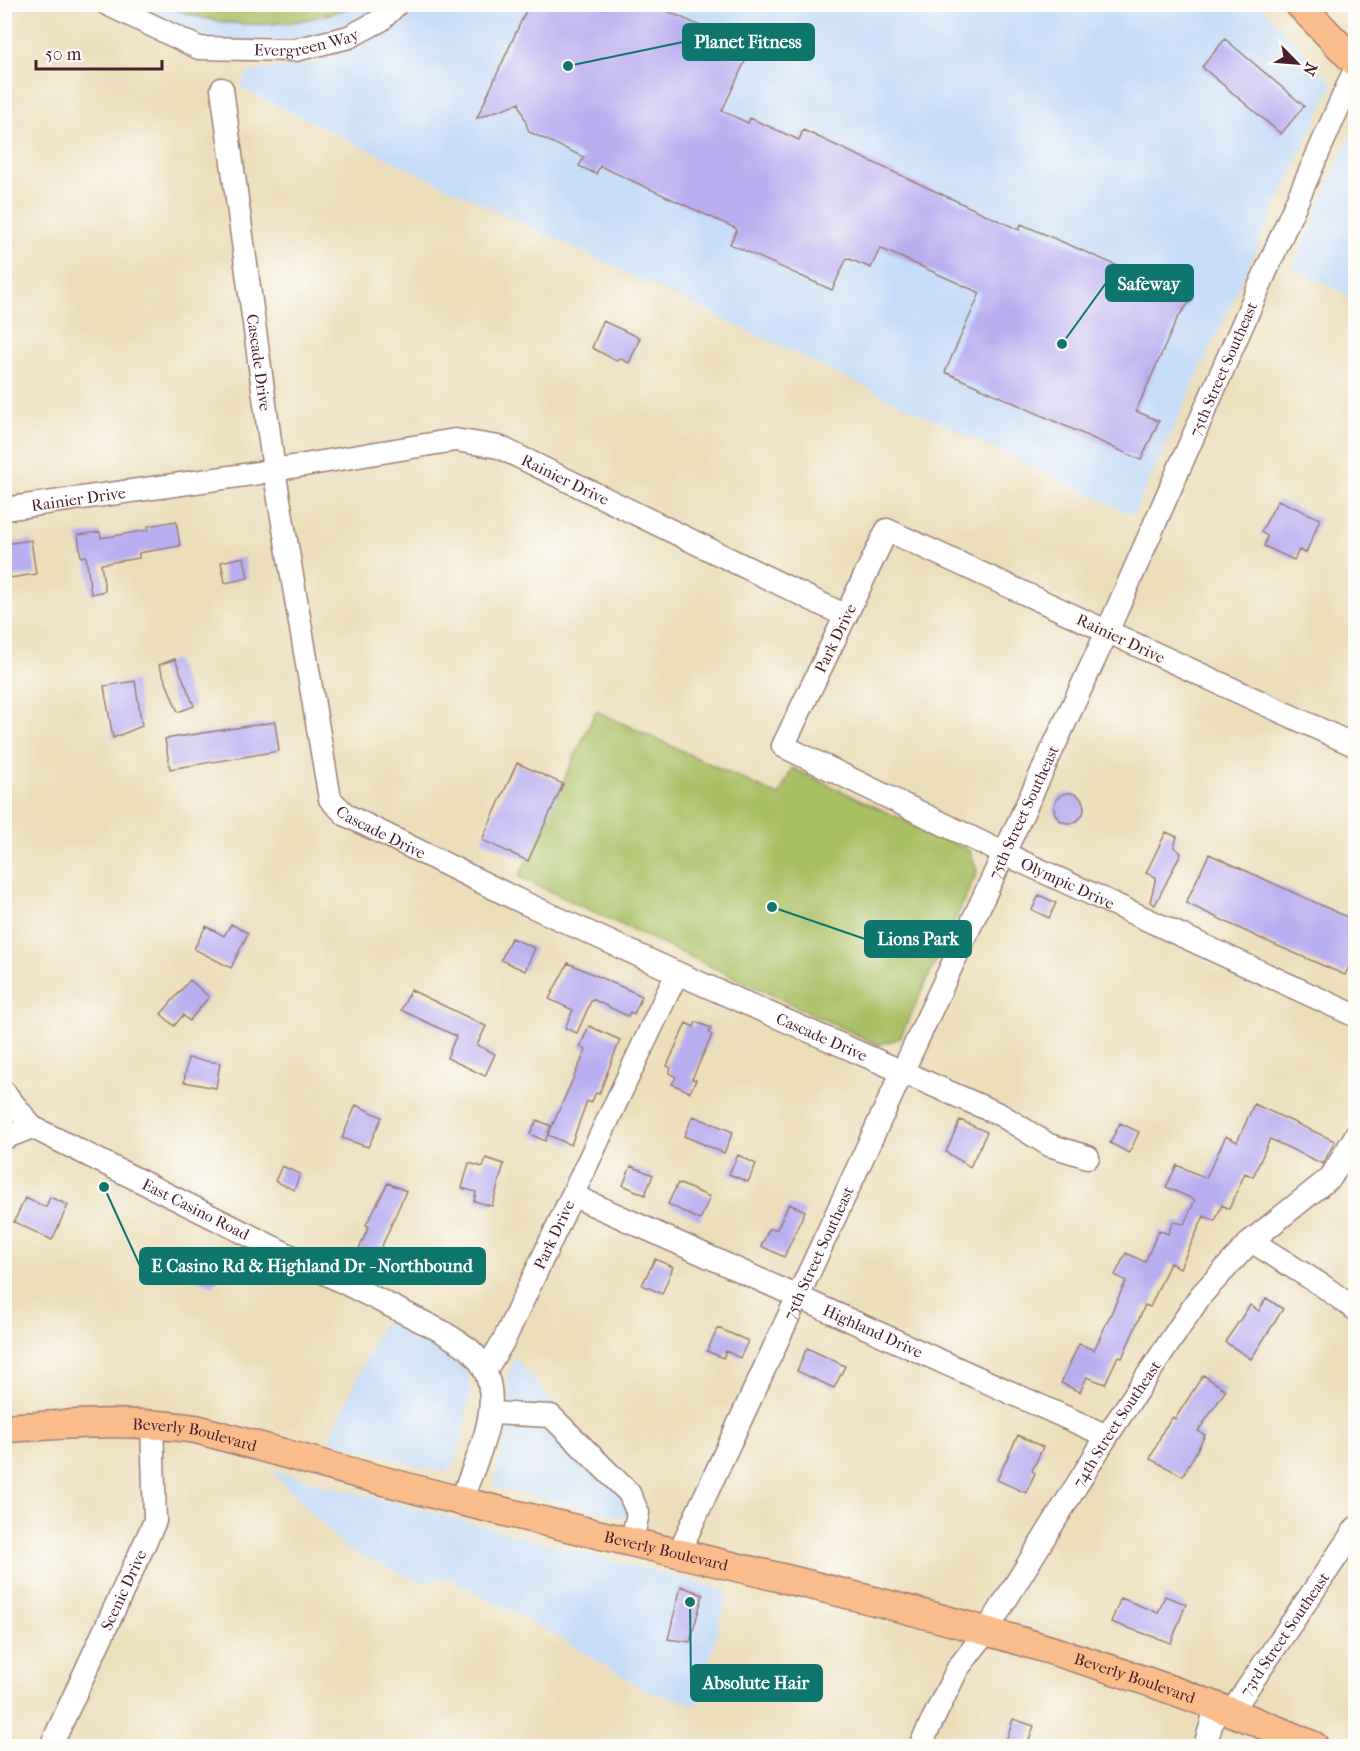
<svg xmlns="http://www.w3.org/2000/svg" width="1360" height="1751" viewBox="0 0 1360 1751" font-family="'IM FELL French Canon',serif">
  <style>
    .built { fill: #c6ddf8 }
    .green { fill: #a9bf63; stroke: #7a6f47; stroke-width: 1.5 }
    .building { fill: #b9aef0 }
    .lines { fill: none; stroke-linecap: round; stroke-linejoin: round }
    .minor-casing { stroke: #9b7e73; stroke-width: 25 }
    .major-casing { stroke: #9b7e73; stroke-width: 31 }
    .minor { stroke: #fff; stroke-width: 22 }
    .major { stroke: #fabc8b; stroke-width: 28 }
    .labels { text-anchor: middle; stroke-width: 4.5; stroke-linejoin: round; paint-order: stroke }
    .street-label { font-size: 16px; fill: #4a1f2b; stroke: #fdfcf7 }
    .leader { fill: none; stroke: #0f766e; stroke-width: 2 }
    .callout-dot { fill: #0f766e; stroke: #fdfcf7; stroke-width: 2 }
    .callout { fill: #0f766e; stroke: #0f766e; stroke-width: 2 }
    .callout-label { font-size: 18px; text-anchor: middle; font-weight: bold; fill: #fff }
  </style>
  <rect width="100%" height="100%" fill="#fdfcf7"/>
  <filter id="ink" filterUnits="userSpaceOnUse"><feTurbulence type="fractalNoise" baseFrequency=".0167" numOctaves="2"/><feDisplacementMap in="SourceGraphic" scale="12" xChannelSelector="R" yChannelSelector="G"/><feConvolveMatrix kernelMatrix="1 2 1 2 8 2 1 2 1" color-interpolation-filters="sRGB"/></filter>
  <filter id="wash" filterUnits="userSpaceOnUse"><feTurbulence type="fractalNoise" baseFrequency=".008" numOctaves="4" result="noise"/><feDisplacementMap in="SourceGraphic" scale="24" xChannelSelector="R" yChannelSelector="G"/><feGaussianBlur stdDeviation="1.35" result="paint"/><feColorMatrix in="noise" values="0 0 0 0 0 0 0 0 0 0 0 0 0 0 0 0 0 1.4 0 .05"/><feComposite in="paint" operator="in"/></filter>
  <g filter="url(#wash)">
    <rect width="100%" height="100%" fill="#ecdebb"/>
    <path class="built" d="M424,4L1260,5L1333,84L1133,515L240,88L248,72L312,64L402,24Z
      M106,5H397L349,37L199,48Z
      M1353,130H1356L1355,298L1292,269Z
      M383,1322L450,1354L466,1370L471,1389L459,1453L451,1468L443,1473L329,1440Z
      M515,1357L652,1524L498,1488L494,1483L509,1426V1372Z
      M270,1470L728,1591L697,1705L647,1691L553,1634L449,1578L420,1582L347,1549Z"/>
    <path class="green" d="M164,5V4L357,5C291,29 231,33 164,5Z
      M596,711L779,796L792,768L970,851L977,872L900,1038L879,1045L519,877Z"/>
    <g id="blocks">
      <path class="building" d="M529,4H652L740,44L735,54L746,59L722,111L748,123L750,118L799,140L803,130L1019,230L1021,224L1127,270L1125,275L1147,285L1153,281L1185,295L1189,303L1178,317L1136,411L1159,421L1141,460L945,372L980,293L880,248L871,268L847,258L832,290L730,244L737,229L600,166L596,174L579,166L584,157L529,132L519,103L477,118Z
        M1225,39L1304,106L1281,134L1202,67Z
        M603,321L640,338L629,363L619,358L617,361L592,348Z
        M1278,500L1320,519L1306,553L1299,550L1294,560L1264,546L1267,536L1261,532Z
        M176,521L180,546L139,553V558L101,564L105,591L91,594L86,556L81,557L78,535L100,532L101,538L149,530L148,526Z
        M31,540L36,574L10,578L5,544Z
        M244,557L248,578L225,583L221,562Z
        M175,659L194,706L178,712L159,665Z
        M135,681L142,726L113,738L104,686Z
        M275,722L279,751L170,769L165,739Z
        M517,763L563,784L528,861L482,840Z
        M1054 808a15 15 0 1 1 30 0a15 15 0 1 1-30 0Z
        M1166,832L1177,837L1174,847L1181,853L1155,905L1150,902L1156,877L1146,873Z
        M1209,854L1356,921V952L1345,975L1264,940L1186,903Z
        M1039,895L1056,903L1049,918L1032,910Z
        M231,924L248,933L231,968L194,949L206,926L224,936Z
        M511,938L535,948L525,971L501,960Z
        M568,963L642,996L634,1014L630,1012L628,1016L592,999L577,1033L565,1028L573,1010L549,999Z
        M190,980L209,997L189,1021L183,1015L174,1026L161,1014Z
        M411,990L486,1026L477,1045L495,1054L485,1076L447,1058L456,1036L401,1010Z
        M696,1022L711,1028L709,1033L712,1035L692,1079L696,1080L690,1092L672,1084L676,1077L669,1073L671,1068L667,1066L686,1023L694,1027Z
        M589,1026L620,1040L599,1094L596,1093L591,1103L587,1101L571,1145L548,1135L586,1050L580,1047Z
        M188,1058L220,1063L216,1088L184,1082Z
        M1254,1104L1335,1141L1323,1164L1270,1139L1253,1177L1245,1173L1229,1209L1222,1205L1215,1221L1204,1216L1180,1268L1170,1263L1150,1307L1145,1305L1122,1358L1118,1356L1105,1384L1087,1377L1080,1392L1061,1383L1079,1344L1094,1350L1126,1281L1115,1275L1126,1253L1145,1262L1159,1230L1168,1234L1173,1222L1184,1224L1195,1200L1166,1187L1177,1165L1206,1178L1226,1136L1237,1142Z
        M356,1105L382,1117L368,1147L342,1138Z
        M693,1116L733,1132L724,1153L684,1136Z
        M537,1120L551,1126L545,1141L530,1134Z
        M960,1120L987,1132L970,1167L946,1152Z
        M1120,1123L1139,1132L1129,1153L1110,1143Z
        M738,1155L756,1164L748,1182L729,1174Z
        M486,1158L504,1164L492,1206L474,1201L476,1192L462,1188L469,1163L483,1167Z
        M282,1166L300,1174L294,1190L275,1181Z
        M631,1166L653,1175L645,1195L623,1185Z
        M388,1183L406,1191L374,1264L356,1256L369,1226L366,1225Z
        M678,1183L710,1197L700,1220L668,1204Z
        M50,1197L68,1205L52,1240L14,1222L25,1198L46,1207Z
        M789,1204L805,1211L784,1257L761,1246L769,1229H777Z
        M191,1255L221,1267L214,1286L183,1274Z
        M655,1259L673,1267L662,1294L642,1285Z
        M1266,1298L1283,1309L1251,1359L1225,1342L1250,1305L1259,1311Z
        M718,1328L748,1341L740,1358L726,1351L723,1358L707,1351Z
        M807,1348L845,1366L834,1388L797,1371Z
        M1203,1375L1226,1390L1198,1431L1205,1435L1183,1476L1150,1459L1164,1429L1173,1417L1175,1419Z
        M1018,1435L1043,1447L1032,1471L1035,1473L1026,1493L997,1480Z
        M681,1586L703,1595L690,1642L668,1639Z
        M1165,1596L1186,1604L1171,1643L1111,1622L1121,1598L1158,1613Z
        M1013,1719L1034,1726L1027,1746L1006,1742Z"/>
    </g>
  </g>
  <g filter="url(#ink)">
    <use href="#blocks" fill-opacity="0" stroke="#9b7e73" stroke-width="1.5"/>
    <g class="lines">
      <defs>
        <g id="minor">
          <path id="s1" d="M107,4L199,48L295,50L349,37L381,20L397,4"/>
          <path id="s2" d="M222,89L274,470L330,799L346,815L516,899L677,973L1001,1115L1049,1145L1088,1157"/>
          <path id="s3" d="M262,472L455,440L499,447L846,616"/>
          <path id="s4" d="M4,509L259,473"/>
          <path id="s5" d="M1356,746L887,530L783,746L1003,853L1356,1016"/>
          <path id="s6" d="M4,1092L32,1127L443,1332C451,1338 462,1343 470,1350C514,1391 477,1455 461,1501"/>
          <path d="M4,1138L32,1127"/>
          <path id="s7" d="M574,1196L1107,1436"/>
          <path d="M1251,1241L1323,1286L1356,1310"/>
          <path id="s8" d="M485,1371L504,1340L677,973"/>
          <path d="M491,1413L551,1416L629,1493L638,1513L632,1541"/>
          <path id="s9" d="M679,1552L1107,632L1356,67"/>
          <path id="s10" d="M1232,1711L1356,1528"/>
          <path id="s11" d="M51,1746L155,1521L152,1422"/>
          <path id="s12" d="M920,1746L958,1668L986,1632L1107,1436L1201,1295L1251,1241L1331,1177L1356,1135"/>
          <path d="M1205,1746L1217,1705"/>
        </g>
        <g id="major">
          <path d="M1299,4L1356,63"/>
          <path id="s13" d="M4,1428C71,1424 130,1419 196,1429C284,1453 372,1479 461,1501C748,1573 1042,1627 1314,1746"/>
        </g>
      </defs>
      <use href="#minor" class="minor-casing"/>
      <use href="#major" class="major-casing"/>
      <use href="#minor" class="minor"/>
      <use href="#major" class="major"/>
    </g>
  </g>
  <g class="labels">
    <g class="street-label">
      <text dy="6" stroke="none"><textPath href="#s1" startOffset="210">Evergreen Way</textPath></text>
      <text dy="6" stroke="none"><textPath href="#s2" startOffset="276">Cascade Drive</textPath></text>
      <text dy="6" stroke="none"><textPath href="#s9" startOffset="1302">75th Street Southeast</textPath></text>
      <text dy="6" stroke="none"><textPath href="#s3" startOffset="314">Rainier Drive</textPath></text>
      <text dy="6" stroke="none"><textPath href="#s4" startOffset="75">Rainier Drive</textPath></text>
      <text transform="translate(835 638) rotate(-64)" y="6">Park Drive</text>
      <text transform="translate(1121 638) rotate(25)" y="6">Rainier Drive</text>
      <text dy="6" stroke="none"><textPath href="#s9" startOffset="816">75th Street Southeast</textPath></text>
      <text dy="6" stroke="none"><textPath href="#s2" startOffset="780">Cascade Drive</textPath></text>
      <text dy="6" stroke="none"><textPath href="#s5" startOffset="1072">Olympic Drive</textPath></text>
      <text dy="6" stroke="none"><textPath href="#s2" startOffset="1266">Cascade Drive</textPath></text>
      <text dy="6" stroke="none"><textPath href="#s6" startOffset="228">East Casino Road</textPath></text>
      <text dy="6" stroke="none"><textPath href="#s8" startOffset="153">Park Drive</textPath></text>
      <text dy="6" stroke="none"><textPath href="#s9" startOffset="330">75th Street Southeast</textPath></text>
      <text dy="6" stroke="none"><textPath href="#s7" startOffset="328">Highland Drive</textPath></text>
      <text dy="6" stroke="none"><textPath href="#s12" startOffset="378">74th Street Southeast</textPath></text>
      <text dy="6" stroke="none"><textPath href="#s13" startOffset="192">Beverly Boulevard</textPath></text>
      <text dy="6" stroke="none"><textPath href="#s13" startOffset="678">Beverly Boulevard</textPath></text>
      <text dy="6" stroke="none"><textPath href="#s11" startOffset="172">Scenic Drive</textPath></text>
      <text dy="6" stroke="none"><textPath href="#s10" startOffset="93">73rd Street Southeast</textPath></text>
      <text dy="6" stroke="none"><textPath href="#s13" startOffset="1164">Beverly Boulevard</textPath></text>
    </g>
  </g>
  <path class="leader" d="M568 66L683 42M1062 344L1106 283M772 907L865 939M104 1187L140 1266M690 1602L691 1683"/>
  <g class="callout-dot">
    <circle cx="568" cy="66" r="6"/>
    <circle cx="1062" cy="344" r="6"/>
    <circle cx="772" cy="907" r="6"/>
    <circle cx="104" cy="1187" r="6"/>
    <circle cx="690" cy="1602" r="6"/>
  </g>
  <g class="callout">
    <rect x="683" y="24" width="131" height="36" rx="6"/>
    <rect x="1106" y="265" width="87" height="36" rx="6"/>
    <rect x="865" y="921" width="106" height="36" rx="6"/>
    <rect x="140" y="1248" width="345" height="36" rx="6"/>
    <rect x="691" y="1665" width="131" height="36" rx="6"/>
  </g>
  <g class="callout-label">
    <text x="748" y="48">Planet Fitness</text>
    <text x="1149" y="290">Safeway</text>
    <text x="918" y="945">Lions Park</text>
    <text x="312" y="1272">E Casino Rd &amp; Highland Dr - Northbound</text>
    <text x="756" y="1689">Absolute Hair</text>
  </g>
  <rect width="1360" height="1751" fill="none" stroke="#fdfcf7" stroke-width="24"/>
  <g transform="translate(1297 63) rotate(115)" stroke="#fdfcf7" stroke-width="4.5" paint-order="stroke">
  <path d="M0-4.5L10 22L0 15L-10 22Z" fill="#4a1f2b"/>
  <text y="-9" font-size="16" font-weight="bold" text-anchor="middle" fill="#4a1f2b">N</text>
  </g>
  <path d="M36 60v9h126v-9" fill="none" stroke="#4a1f2b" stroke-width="3"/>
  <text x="45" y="60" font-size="18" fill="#4a1f2b" stroke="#fdfcf7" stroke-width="4.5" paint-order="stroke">50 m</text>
</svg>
